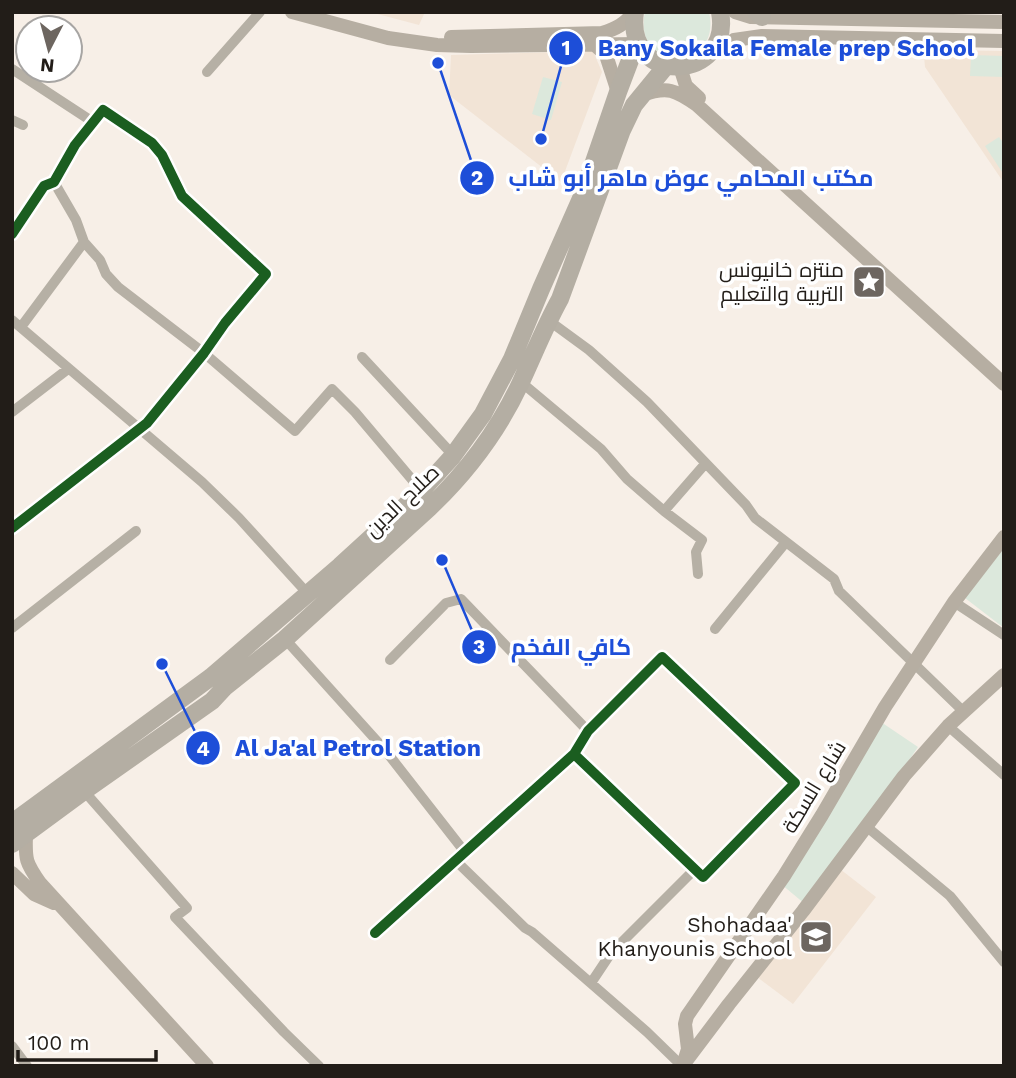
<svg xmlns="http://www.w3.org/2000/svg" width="1016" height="1078" viewBox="0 0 1016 1078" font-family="'Work Sans',Cairo,sans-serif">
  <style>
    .built { fill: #f2e4d6 }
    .green { fill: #dce8dc }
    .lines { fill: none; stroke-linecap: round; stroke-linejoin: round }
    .street { stroke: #b6b0a5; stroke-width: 10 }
    .secondary { stroke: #b6aea2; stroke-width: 14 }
    .highway { stroke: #b4aea3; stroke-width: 18 }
    .cycleway-casing { stroke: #fff; stroke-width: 15 }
    .cycleway { stroke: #1b5e20; stroke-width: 10 }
    .labels { text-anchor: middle; stroke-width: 7; stroke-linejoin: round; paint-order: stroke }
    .poi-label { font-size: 21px; fill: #221d18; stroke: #fff; text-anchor: end }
    .street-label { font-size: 21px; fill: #221d18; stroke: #fff }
    .leader { fill: none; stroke: #1d4ed8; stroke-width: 2.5 }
    .callout-dot { fill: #1d4ed8; stroke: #fff; stroke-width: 2.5 }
    .mark-label { font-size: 21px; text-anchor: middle; font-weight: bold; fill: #fff }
    .callout-label { font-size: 23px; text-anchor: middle; font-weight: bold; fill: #1d4ed8; stroke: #fff; stroke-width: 7; stroke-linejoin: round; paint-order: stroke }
  </style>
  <rect width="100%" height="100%" fill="#f7efe7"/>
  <path class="built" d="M370,12H425L419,25Z
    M933,50L1004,51V183L925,67L924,56Z
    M593,51L602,72L561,182L449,95L451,55Z
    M840,869L876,897L793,1004L757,977Z"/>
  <path class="green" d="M645,12H709C723,73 631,73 645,12Z
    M971,55L1004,56V77L970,76Z
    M543,77L562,82L551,120L532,114Z
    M999,137L1004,144V175L985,146Z
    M1004,548V628L965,598Z
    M881,722L918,747L882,800L805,904L781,884Z"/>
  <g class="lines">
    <path class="street" d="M12,69L93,122
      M207,72L260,12
      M12,120L23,125
      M54,182L76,220L84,242L100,260L106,274L118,287L204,353L295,431L332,389L355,412L420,489
      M12,234L44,186L54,182L75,145L103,110L152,143L162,155L182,196L266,274L225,323L204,353L147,423L12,528
      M12,320L202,482L239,518L308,594
      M548,320L589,350L647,402L746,505L755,518L834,579L839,591L963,711
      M21,327L84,242
      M362,357L452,454
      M521,382L601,449L627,479L664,511L702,540L696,552L698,574
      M12,412L68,369
      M664,511L705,464
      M954,602L1004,635
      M12,628L136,531
      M715,629L786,542
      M285,639L385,750L464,851
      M390,660L446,603L461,599L588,731
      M948,726L1004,775
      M84,791L187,908L175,917L284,1032L319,1066
      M867,827L950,896L1004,962
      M455,860L525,928L532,932L647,1032L682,1066
      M375,933L574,754L588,731L662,657L795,783L703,877L574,754
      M591,983L611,953L695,869
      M12,1046L27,1066"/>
    <path class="secondary" d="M292,12L388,38L437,45L471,46L639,44
      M735,12L751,17L1004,22
      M451,37L602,33C616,29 625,24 634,12
      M594,44L606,55L618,92
      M709,55L734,40L762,36L1004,41
      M680,67L686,86L699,98
      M642,95C668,86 675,90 697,105L1004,384
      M26,835C25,860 26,863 40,883L207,1066
      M12,873L34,894L54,903
      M686,1061L729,1004L803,911L904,776L948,726L1004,675
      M683,1065L688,1049L685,1024L687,1016L784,876L822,815L885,707L954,602L1004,537"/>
    <path class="highway" d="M635,12C624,87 733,82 720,12
      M756,12L762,17
      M12,823L211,677L340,566L386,524L423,489L452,457L483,414L512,359L541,289L583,194L618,92L632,55L639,44
      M12,844L84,791L212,701L225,687L285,639L429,508C467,472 499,429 521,382C534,354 545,326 560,299L622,130L634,105L666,66"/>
    <defs>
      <path id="cycleway" d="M12,234L44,186L54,182L75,145L103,110L152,143L162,155L182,196L266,274L225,323L204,353L147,423L12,528
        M375,933L574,754L588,731L662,657L795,783L703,877L574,754"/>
    </defs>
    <use href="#cycleway" class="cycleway-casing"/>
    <use href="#cycleway" class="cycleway"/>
  </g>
  <defs>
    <symbol id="sight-square" viewBox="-11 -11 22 22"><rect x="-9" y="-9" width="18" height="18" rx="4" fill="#6d6660" stroke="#fff"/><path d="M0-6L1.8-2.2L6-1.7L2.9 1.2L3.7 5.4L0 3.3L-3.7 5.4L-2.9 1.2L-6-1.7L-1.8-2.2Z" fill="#fff"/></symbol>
    <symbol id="school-square" viewBox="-11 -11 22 22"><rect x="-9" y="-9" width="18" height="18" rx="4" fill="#6d6660" stroke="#fff"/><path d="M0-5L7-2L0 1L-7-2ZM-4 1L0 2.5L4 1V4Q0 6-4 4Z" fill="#fff"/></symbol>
  </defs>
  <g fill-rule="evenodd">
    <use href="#sight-square" x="850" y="263" width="38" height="38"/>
    <use href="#school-square" x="797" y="918" width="38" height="38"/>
  </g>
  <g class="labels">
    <g class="poi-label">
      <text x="844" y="277">منتزه خانيونس<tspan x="844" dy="24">التربية والتعليم</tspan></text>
      <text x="792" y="932">Shohadaa'<tspan x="792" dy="24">Khanyounis School</tspan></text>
    </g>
    <g class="street-label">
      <text transform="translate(402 501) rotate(-44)" y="7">صلاح الدين</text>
      <text transform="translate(814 787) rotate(-59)" y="7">شارع السكة</text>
    </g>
  </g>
  <path class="leader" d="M541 139L566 48M438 63L477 178M442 560L479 647M162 664L203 748"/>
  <g class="callout-dot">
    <circle cx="541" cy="139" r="7"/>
    <circle cx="438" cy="63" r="7"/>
    <circle cx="442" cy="560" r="7"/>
    <circle cx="162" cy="664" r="7"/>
    <circle cx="566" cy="48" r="18"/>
    <circle cx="477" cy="178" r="18"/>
    <circle cx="479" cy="647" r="18"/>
    <circle cx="203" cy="748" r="18"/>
  </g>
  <g class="mark-label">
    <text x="566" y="55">1</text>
    <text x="477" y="185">2</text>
    <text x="479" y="654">3</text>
    <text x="203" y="756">4</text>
  </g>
  <g class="callout-label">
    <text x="786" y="56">Bany Sokaila Female prep School</text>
    <text x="691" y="186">مكتب المحامي عوض ماهر أبو شاب</text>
    <text x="571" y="655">كافي الفخم</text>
    <text x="358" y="756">Al Ja'al Petrol Station</text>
  </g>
  <rect width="1016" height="1078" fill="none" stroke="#221d18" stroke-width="28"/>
  <g transform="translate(49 49) rotate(186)"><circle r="33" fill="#ffffff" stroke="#a7a5a3" stroke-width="2"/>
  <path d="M0-5L12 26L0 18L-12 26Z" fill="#6d6660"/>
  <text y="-10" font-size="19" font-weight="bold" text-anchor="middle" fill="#221d18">N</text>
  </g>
  <path d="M18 1050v10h138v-10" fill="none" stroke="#221d18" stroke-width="3.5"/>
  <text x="28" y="1050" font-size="21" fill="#221d18" stroke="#ffffff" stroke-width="5" paint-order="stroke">100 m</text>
</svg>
